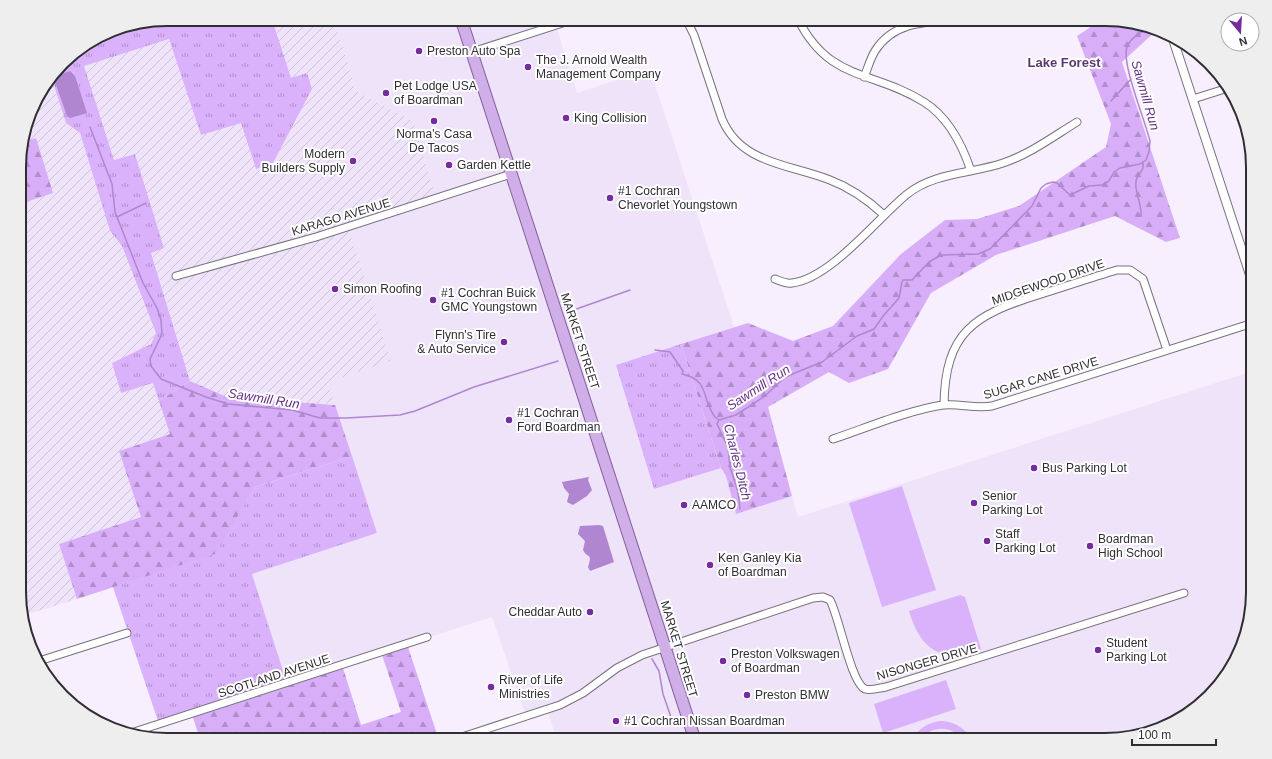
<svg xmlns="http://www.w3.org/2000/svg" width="1272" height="759" viewBox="0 0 1272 759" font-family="Arial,sans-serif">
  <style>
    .built { fill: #efe3f9 }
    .industrial { fill: url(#industrial-furrows) }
    .grass { fill: url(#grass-tufts) }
    .forest { fill: url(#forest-firs) }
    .garden { fill: #dab1fb }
    .water { fill: #af86cf }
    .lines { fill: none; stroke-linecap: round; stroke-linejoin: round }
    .stream { stroke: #af86cf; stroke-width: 1.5 }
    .minor-casing { stroke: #78717e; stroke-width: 9 }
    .tertiary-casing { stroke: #78717e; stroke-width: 10 }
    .primary-casing { stroke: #835e9f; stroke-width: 13 }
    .minor { stroke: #fff; stroke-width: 7 }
    .tertiary { stroke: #fff; stroke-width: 8 }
    .primary { stroke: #d0aee8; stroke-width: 11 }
    .poi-dot { fill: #752c9f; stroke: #fff; stroke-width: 1.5 }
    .labels { text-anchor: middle; stroke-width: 4; stroke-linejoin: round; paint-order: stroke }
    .poi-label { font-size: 12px; fill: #302d33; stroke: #fff; text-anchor: start }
    .street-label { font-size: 12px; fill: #302d33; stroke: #fff }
    .neighbourhood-label { font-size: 13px; font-weight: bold; fill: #5a3872; stroke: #fff }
    .water-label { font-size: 13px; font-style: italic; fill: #653187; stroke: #fff }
    .rim { fill: none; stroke: #302d33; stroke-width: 2 }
  </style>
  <defs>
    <pattern id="industrial-furrows" width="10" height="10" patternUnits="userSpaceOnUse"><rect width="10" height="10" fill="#efe3f9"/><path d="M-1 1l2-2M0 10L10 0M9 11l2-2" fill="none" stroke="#cdc3d6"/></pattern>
    <pattern id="grass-tufts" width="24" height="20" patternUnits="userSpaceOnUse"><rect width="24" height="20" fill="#dab1fb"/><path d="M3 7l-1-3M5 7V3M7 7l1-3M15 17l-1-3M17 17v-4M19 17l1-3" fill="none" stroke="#b190cc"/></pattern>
    <pattern id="forest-firs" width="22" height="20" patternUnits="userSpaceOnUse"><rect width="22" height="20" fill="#d8aef9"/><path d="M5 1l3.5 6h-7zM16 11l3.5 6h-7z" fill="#b08eca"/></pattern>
  </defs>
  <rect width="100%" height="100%" fill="#f7effe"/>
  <path class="built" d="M334,19H554L577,93L650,69L734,327L616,365L654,489L721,468L726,476L736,514L792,496L798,517L1253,371V601L1233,666L1179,720L1114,740H557L547,710L526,716L492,617L287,683L252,574L377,533L327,382L348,227L436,198L413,121L356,91Z"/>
  <path class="industrial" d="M272,19H334L356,91L413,121L436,198L348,227L391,361L328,382L335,405L227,397L190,381L151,252L164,248L135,154L114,160L83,66L169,39L201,135L241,122L256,169L291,78Z
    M52,79L66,123L80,133L110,231L122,246L156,333L151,344L112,363L121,393L153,383L170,434L119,451L141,517L59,544L77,599L22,616L20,611V148L34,102Z"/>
  <path class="grass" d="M167,19H272L291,78L307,73L312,89L273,163L256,169L241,123L201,135L169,39L84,66L114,160L135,154L164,248L151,253L190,381L159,401L153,383L121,393L112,363L151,344L156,333L122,246L110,231L80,133L66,123L52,79L69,56L111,30Z
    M681,344L721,468L654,489L616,365Z
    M352,456L377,533L252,574L287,683L159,724L113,587L214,554L255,487Z"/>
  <path class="forest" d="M1103,19L1143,24L1157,30L1122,62L1180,238L1166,242L1115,216L996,255L931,293L888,369L849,383L829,372L768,407L792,496L736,514L726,476L721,468L681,344L748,323L793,341L833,326L901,254L945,220L977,219L1019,206L1106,147L1111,124L1077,36Z
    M36,138L53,193L20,204V148L22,142Z
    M190,381L227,397L335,405L352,456L255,487L215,554L77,599L59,544L141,517L119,451L170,434L159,401Z
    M407,644L439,740H200L192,714L342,665L361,725L401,712L381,652Z"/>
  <path class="garden" d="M902,486L936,590L882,607L849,503Z
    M960,595L965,597L981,649C973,651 966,655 957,655C929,657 916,635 909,611Z
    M946,680L956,709L883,733L874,704Z
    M942,721C955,722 965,728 972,740H963C951,725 932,725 920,740H912C919,728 928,722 942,721Z"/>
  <path class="water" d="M70,71L75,76L87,113L70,118L67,116L54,79L55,76Z
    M589,477L588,480L592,490L587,496L573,505L567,502L569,494L564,488L562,482Z
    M599,525L603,526L614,562L590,571L588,567C593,552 587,559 583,550L585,541L578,534L580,526Z"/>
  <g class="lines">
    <path class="stream" d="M1111,101L1131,79
      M90,127L112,184L115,212L143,283L157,308L161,320L162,334L150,359L151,366L161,379L206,397L228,404L292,410L320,418H346L400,415L415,411L474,387L558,361
      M1141,216C1142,204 1134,190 1136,182C1136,176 1141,173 1143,168V163
      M117,217L146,203
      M568,312L630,290
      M655,350L670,352L683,371L682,374C710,380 701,398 715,417L719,420L736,415L765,396L785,377L822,362L857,336L874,329L884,315L899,298L902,282L903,280H912L929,262L941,255L978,254L990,249L1032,206L1041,188L1046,184L1053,182L1057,183L1070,195L1089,186L1102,185L1109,181L1114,172L1120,168L1140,164L1146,160L1149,152L1150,141C1145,120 1121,63 1127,47C1131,37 1142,32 1150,27
      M719,420L717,424L728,447L730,467L738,492L740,509
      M652,659L659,671L663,694L672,720"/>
    <defs>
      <path id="minor" d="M686,19L694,35L722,119C741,164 789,164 830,180C851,188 868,200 884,215
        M798,19C829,82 873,70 924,102C948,117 962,144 971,171
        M472,52L575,19
        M864,77C868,68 870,59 875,51C897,16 938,23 973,19
        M1193,99L1228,88
        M176,276L316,237L511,174
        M775,279C780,281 786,284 792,283C830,279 877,219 906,195C934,172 971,174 1003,163C1030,154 1054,136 1077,122
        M944,405C945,332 974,315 1038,295C1064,287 1090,278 1117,270H1130L1143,279L1167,350
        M833,439C866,428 909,410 943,405C959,403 974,409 992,406L1253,323
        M39,661L127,633
        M128,734L427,637
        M453,740L560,705L583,693L617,668L642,655L813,598L823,597L830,600C839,616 851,683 865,689C871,691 879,688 886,687L1184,593"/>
      <path id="tertiary" d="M1172,36L1253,284"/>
      <path id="primary" d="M461,19L695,740"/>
    </defs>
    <use href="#minor" class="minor-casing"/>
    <use href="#tertiary" class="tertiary-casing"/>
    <use href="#primary" class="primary-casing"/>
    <use href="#minor" class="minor"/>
    <use href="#tertiary" class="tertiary"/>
    <use href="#primary" class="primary"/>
  </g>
  <g class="poi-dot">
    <circle cx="419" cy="51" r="4"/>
    <circle cx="528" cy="67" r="4"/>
    <circle cx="386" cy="93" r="4"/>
    <circle cx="566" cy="118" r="4"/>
    <circle cx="434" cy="121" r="4"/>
    <circle cx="353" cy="161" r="4"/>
    <circle cx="449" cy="165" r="4"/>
    <circle cx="610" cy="198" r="4"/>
    <circle cx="335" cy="289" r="4"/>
    <circle cx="433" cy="300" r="4"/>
    <circle cx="504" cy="342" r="4"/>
    <circle cx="509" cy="420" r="4"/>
    <circle cx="1034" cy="468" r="4"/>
    <circle cx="974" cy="503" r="4"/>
    <circle cx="684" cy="505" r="4"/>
    <circle cx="987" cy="541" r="4"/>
    <circle cx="1090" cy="546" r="4"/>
    <circle cx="710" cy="565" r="4"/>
    <circle cx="590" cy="612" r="4"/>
    <circle cx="1098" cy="650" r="4"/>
    <circle cx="723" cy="661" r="4"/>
    <circle cx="491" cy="687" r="4"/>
    <circle cx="747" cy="695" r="4"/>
    <circle cx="616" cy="721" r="4"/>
  </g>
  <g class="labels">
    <g class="poi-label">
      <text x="427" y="55">Preston Auto Spa</text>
      <text x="536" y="64">The J. Arnold Wealth<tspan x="536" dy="14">Management Company</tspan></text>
      <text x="394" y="90">Pet Lodge USA<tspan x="394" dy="14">of Boardman</tspan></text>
      <text x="574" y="122">King Collision</text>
      <text x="434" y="138" text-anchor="middle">Norma's Casa<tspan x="434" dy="14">De Tacos</tspan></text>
      <text x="345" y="158" text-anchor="end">Modern<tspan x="345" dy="14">Builders Supply</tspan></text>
      <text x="457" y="169">Garden Kettle</text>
      <text x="618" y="195">#1 Cochran<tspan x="618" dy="14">Chevorlet Youngstown</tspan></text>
      <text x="343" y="293">Simon Roofing</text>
      <text x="441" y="297">#1 Cochran Buick<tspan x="441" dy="14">GMC Youngstown</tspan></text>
      <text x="496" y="339" text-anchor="end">Flynn's Tire<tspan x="496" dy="14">&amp; Auto Service</tspan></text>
      <text x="517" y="417">#1 Cochran<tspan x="517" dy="14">Ford Boardman</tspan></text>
      <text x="1042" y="472">Bus Parking Lot</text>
      <text x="982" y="500">Senior<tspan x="982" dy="14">Parking Lot</tspan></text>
      <text x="692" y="509">AAMCO</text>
      <text x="995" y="538">Staff<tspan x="995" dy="14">Parking Lot</tspan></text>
      <text x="1098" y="543">Boardman<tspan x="1098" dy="14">High School</tspan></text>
      <text x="718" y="562">Ken Ganley Kia<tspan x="718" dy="14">of Boardman</tspan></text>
      <text x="582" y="616" text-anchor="end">Cheddar Auto</text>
      <text x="1106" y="647">Student<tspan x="1106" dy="14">Parking Lot</tspan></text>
      <text x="731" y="658">Preston Volkswagen<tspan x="731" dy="14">of Boardman</tspan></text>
      <text x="499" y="684">River of Life<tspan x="499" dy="14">Ministries</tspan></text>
      <text x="755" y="699">Preston BMW</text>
      <text x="624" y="725">#1 Cochran Nissan Boardman</text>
    </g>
    <g class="street-label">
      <text transform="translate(341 217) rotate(-17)" y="4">KARAGO AVENUE</text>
      <text transform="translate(1048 282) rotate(-19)" y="4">MIDGEWOOD DRIVE</text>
      <text transform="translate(580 341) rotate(72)" y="4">MARKET STREET</text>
      <text transform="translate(1041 378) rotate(-17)" y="4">SUGAR CANE DRIVE</text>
      <text transform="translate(679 649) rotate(73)" y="4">MARKET STREET</text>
      <text transform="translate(927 662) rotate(-16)" y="4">NISONGER DRIVE</text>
      <text transform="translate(274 676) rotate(-18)" y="4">SCOTLAND AVENUE</text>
    </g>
    <g class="neighbourhood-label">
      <text x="1064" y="67">Lake Forest</text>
    </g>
    <g class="water-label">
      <text transform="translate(1146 95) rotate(74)" y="5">Sawmill Run</text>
      <text transform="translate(758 387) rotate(-33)" y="5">Sawmill Run</text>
      <text transform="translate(264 398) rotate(9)" y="5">Sawmill Run</text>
      <text transform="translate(738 462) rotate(76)" y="5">Charles Ditch</text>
    </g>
  </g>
  <path d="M0 0H1272V759H0ZM167 26H1105A141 141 0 0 1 1246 167V592A141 141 0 0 1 1105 733H167A141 141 0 0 1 26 592V167A141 141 0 0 1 167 26Z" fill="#eeeeef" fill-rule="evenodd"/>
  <path class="rim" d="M167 26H1105A141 141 0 0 1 1246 167V592A141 141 0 0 1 1105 733H167A141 141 0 0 1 26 592V167A141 141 0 0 1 167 26Z"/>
  <g transform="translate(1240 32) rotate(162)"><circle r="19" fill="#ffffff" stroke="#acabad"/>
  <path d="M0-3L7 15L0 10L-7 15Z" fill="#752c9f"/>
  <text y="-6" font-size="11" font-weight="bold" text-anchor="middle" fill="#302d33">N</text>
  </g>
  <path d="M1132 739v6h84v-6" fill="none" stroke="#302d33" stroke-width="2"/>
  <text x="1138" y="739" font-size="12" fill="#302d33" stroke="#ffffff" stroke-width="3" paint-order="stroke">100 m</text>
</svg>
